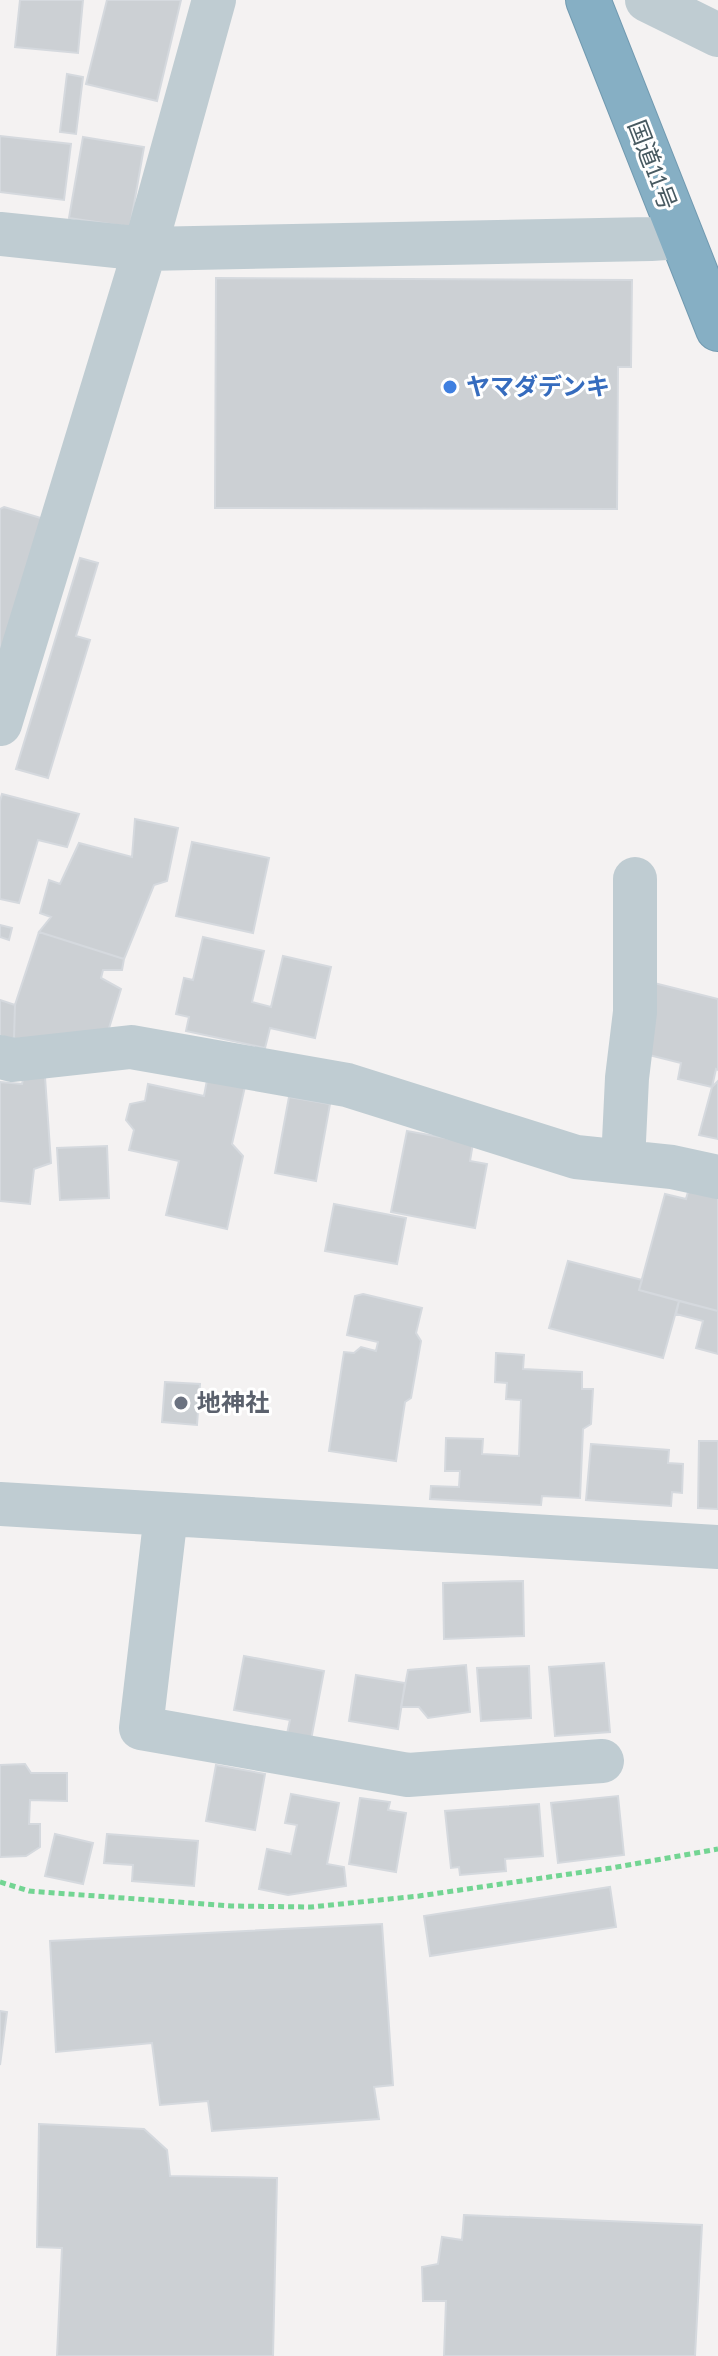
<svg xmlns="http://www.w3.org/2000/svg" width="718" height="2356" viewBox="0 0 718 2356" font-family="'PT Sans Narrow','Noto Sans JP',sans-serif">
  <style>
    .building { fill: #ccd0d4; stroke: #d5d9de; stroke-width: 2 }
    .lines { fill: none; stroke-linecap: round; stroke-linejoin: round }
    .highway-casing { stroke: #719ab0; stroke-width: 46 }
    .path { stroke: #73d593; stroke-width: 5; stroke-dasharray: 6 4; stroke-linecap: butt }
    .minor { stroke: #bfccd2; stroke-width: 44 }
    .highway { stroke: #86afc4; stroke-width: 44 }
    .shop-dot { fill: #3f7fe0; stroke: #fff; stroke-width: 3 }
    .worship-dot { fill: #6b7280; stroke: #fff; stroke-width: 3 }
    .labels { text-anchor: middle; stroke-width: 6; stroke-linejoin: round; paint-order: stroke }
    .street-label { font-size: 24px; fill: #485a61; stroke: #fff }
    .shop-label { font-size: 24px; font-weight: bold; fill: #366cbe; stroke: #fff; text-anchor: start }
    .worship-label { font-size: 24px; font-weight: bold; fill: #5b616d; stroke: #fff; text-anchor: start }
  </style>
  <rect width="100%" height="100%" fill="#f4f2f2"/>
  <path class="building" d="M20,0H83L78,53L15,47Z
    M107,0H181L157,101L86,84Z
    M67,74L83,77L76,134L60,132Z
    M0,136L71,144L64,200L0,192Z
    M83,137L144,147L130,227L69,218Z
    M216,278L632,280L631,367H618L617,509L215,508Z
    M4,507L44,519L0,661V509Z
    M80,558L98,563L76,636L90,640L48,778L16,769Z
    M2,794L79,814L67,847L38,840L19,903L0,899V801Z
    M135,819L178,828L167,881L154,885L124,959L39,932L51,917L40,913L49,880L60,884L79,843L132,857Z
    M192,842L269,858L253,933L176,916Z
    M0,925L12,928L9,940L0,937Z
    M39,932L124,959L122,970H103L101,978L121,989L106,1038L14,1039L15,1005Z
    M203,937L264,951L252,1002L271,1007L283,956L331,967L315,1038L270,1028L265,1048L186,1031L189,1017L176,1014L184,978L193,980Z
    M654,983L718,999V1070L716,1069L712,1087L678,1079L681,1063L637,1052Z
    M0,1000L15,1005L14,1039L0,1036Z
    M24,1075L45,1077L51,1163L34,1169L30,1204L0,1201V1082L22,1084Z
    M208,1075L246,1082L232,1144L243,1156L227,1229L166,1215L179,1161L129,1150L134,1130L126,1120L130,1104L145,1101L148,1084L204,1096Z
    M718,1081V1139L699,1135L712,1087Z
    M289,1097L330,1104L316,1181L275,1173Z
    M407,1131L473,1143L470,1161L487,1164L475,1228L391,1212Z
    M107,1146L109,1198L60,1200L57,1148Z
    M691,1181L718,1197V1311L639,1290L665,1194L686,1199Z
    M334,1204L406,1218L397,1264L325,1251Z
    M568,1261L642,1280L639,1290L679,1301L663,1358L549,1328Z
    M363,1294L422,1308L416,1333L421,1341L411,1398L405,1402L396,1461L329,1451L344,1352L354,1353L361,1347L376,1351L378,1342L347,1335L355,1296Z
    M679,1301L718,1311V1354L696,1348L703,1321L676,1314Z
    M496,1353L524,1355L523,1369L582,1372V1389H593L591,1424L583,1429L580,1498L542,1496L541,1505L430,1499L431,1486L459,1487L460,1471H445L446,1438L483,1439L482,1454L519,1456L521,1400L506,1399L507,1383L495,1382Z
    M165,1382L200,1384L197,1425L162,1422Z
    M699,1441H718V1509L698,1508Z
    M591,1444L669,1450L668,1463L683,1464L682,1493L672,1492L671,1506L586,1500Z
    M523,1581L524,1636L444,1639L443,1583Z
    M244,1656L324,1671L311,1740L287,1734L290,1720L234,1710Z
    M604,1663L610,1732L555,1736L549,1667Z
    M466,1665L470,1712L428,1718L419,1707H401L408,1670Z
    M529,1666L531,1718L481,1721L477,1668Z
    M356,1675L405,1683L398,1729L349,1721Z
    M25,1764L31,1773H67V1801L30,1800L29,1824H40V1847L26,1856L0,1857V1765Z
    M216,1765L265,1774L255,1830L206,1821Z
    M291,1794L339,1803L327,1864L344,1867L346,1886L288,1895L259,1889L267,1849L291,1854L297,1825L285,1823Z
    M618,1796L624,1855L558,1863L551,1803Z
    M360,1798L390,1802L388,1810L406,1813L396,1872L349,1864Z
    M539,1804L543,1856L505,1859L506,1871L460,1875L459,1867L451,1868L445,1811Z
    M55,1834L93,1843L83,1884L45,1876Z
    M107,1834L198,1841L194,1886L132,1881L133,1865L104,1863Z
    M610,1887L616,1927L430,1956L424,1916Z
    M382,1924L393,2085L374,2087L379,2119L212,2131L208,2101L160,2105L152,2043L56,2052L50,1941Z
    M0,2011L7,2012L0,2065Z
    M39,2124L144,2129L167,2150L170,2176L277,2178L273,2356H57L62,2248L37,2247Z
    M464,2215L702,2225L695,2356H444L446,2301H423L422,2267L438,2264L442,2237L462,2240Z"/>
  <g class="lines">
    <defs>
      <path id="highway" d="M588,0L718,329"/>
    </defs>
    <use href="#highway" class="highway-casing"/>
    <path class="path" d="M0,1882L29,1891L231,1906L311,1907L419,1896L611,1868L718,1849"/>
    <path class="minor" d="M647,0L718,35
      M0,234L145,249L651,239L681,237
      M0,724L145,249L214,0
      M0,1057L13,1060L131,1047L347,1085L576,1157L672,1167L718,1177
      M623,1162L627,1078L635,1012V879
      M0,1504L718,1547
      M166,1514L141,1728L408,1775L602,1761"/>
    <use href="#highway" class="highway"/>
  </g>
  <circle class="shop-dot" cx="450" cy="387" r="8"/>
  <circle class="worship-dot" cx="181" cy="1403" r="8"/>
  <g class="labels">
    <g class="street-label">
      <text transform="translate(652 165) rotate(69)" y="8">国道11号</text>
    </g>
    <g class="shop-label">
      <text x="466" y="395">ヤマダデンキ</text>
    </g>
    <g class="worship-label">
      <text x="197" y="1411">地神社</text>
    </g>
  </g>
</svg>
